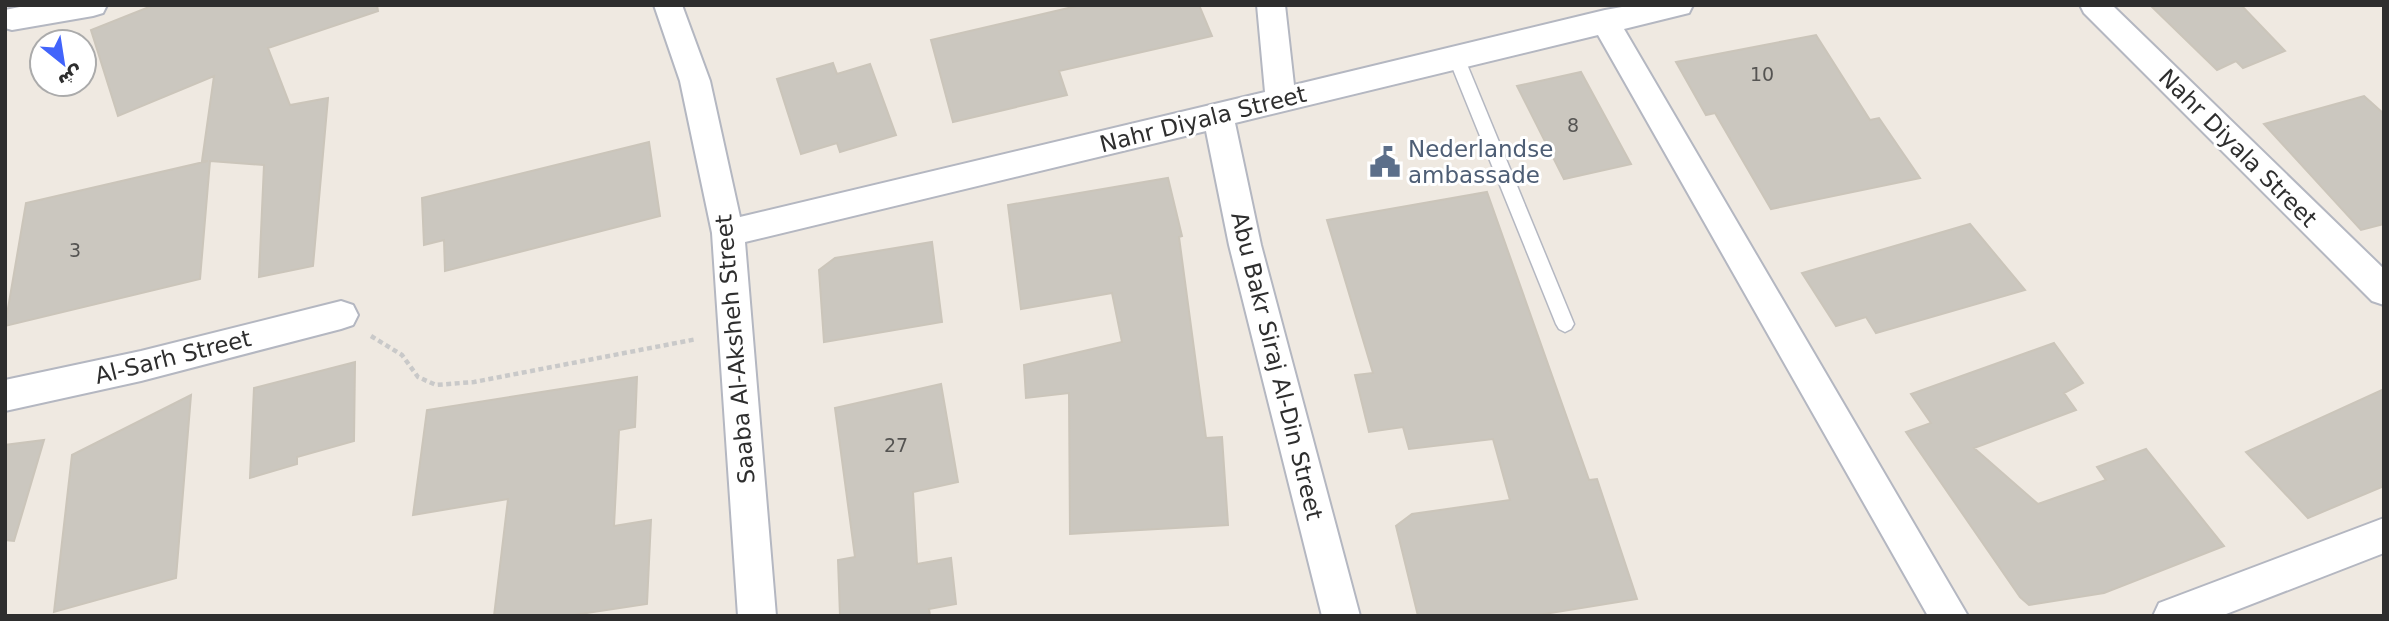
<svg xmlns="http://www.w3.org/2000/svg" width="2389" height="621" viewBox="0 0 2389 621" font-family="'DejaVu Sans','Noto Sans Arabic',sans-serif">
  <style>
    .building { fill: #cbc7bf; stroke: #cbc5ba; stroke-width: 2 }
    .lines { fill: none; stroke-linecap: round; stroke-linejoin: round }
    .lane-casing { stroke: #b4b7c1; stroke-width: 3 }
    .street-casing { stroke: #b4b7c1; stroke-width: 4 }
    .path { stroke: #c9c9c9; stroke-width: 4.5; stroke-dasharray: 5 3.5; stroke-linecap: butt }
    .lane { fill: #fff; fill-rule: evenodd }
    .street { fill: #fff; fill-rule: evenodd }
    .labels { text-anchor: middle; stroke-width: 6; stroke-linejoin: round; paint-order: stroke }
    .number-label { font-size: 19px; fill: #555452 }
    .street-label { font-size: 23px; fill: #2e2e2e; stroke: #fff }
    .service-label { font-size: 23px; fill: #4e5e75; stroke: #fff; text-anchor: start }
  </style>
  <rect width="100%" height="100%" fill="#efe9e1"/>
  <path class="building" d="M154,5H377L378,11L268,48L290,105L328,98L313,266L259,277L264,165L210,161L200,279L5,326L26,203L208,161H202L214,76L118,116L91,30Z
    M1081,5H1199L1212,36L1059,71L1067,95L953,122L931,40Z
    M2150,5H2241L2285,51L2243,68L2236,61L2217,70Z
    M1816,35L1870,120L1879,118L1920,178L1771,209L1715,113L1706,115L1676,62Z
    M833,63L837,74L870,64L896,135L840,152L837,143L801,154L777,79Z
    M1581,72L1631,164L1564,179L1517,86Z
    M2364,96L2384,114V224L2361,230L2264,124Z
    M649,142L660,216L445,271L444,240L424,245L422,198Z
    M1168,178L1182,236L1179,237L1206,438L1222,437L1228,525L1070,534L1069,393L1026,398L1024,365L1122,342L1112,293L1021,309L1008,205Z
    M1487,192L1589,480L1597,479L1637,599L1532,616H1418L1396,526L1412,514L1510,500L1493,439L1409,449L1403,427L1369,432L1355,375L1373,373L1327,220Z
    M1970,224L2025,290L1876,333L1866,317L1836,326L1802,273Z
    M932,242L942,322L824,342L819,270L835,258Z
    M2054,343L2083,383L2064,393L2076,410L1974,448L2038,504L2106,480L2097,467L2146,449L2224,546L2104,593L2029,605L2020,597L1906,432L1931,423L1911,394Z
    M355,362L354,441L297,457V464L250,478L254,388Z
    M637,377L635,427L619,430L614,526L651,520L647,604L567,616H494L508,499L413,515L427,410Z
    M941,384L958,482L913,492L917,564L951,558L956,604L929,609L930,616H840L838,560L855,557L835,408Z
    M2384,389V486L2308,518L2246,452Z
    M191,395L176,578L54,612L72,455Z
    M44,440L14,541L5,540V445Z"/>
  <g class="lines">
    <defs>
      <path id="lane" d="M1456,51L1464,57L1574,324L1571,329L1565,332L1559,329L1556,324L1448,57Z"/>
      <path id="street" d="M29,5H107L103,13L93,16L12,30L5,28V10Z
        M654,5H682L710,81L740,217L1265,92L1257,5H1285L1294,85L1605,10L1633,5H1693L1689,13L1624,29L1968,616H1928L1598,35L1235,123L1261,245L1360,616H1322L1229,245L1206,131L745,242L776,616H738L712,233L680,81Z
        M2080,5H2112L2384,269V305L2372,301L2084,13Z
        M341,301L353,305L358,315L353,325L341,329L141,381L5,411V380L141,351Z
        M2384,518V553L2221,616H2153L2159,603Z"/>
    </defs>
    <use href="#lane" class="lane-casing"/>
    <use href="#street" class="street-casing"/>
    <path class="path" d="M371,336L402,355L418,377L436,385L474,382L697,339"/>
    <use href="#lane" class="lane"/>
    <use href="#street" class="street"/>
  </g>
  <defs>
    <symbol id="civic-bare" viewBox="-9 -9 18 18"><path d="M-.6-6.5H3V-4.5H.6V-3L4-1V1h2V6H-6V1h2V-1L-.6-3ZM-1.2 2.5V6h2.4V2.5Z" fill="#5c6f8a" stroke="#fff" stroke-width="2.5" paint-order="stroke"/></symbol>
  </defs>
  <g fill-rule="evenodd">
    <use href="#civic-bare" x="1363" y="140" width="44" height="44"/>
  </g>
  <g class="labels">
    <g class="number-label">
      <text x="1762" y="81">10</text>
      <text x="1573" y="132">8</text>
      <text x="75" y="257">3</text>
      <text x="896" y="452">27</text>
    </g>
    <g class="street-label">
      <text transform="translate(1203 119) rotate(-14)" y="8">Nahr Diyala Street</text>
      <text transform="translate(2238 148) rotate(45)" y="8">Nahr Diyala Street</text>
      <text transform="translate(735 349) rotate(-95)" y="8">Saaba Al-Aksheh Street</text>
      <text transform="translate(173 357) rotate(-14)" y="8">Al-Sarh Street</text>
      <text transform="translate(1277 366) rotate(76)" y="8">Abu Bakr Siraj Al-Din Street</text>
    </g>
    <g class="service-label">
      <text x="1408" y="157">Nederlandse<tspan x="1408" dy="26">ambassade</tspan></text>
    </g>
  </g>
  <rect width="2389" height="621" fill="none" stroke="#2e2e2e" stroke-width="14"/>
  <g transform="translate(63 63) rotate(150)"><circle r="33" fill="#ffffff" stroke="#ababab" stroke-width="2"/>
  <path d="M0-5L12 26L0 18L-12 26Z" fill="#4264fb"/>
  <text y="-10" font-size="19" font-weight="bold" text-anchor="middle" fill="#2e2e2e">ش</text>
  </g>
</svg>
